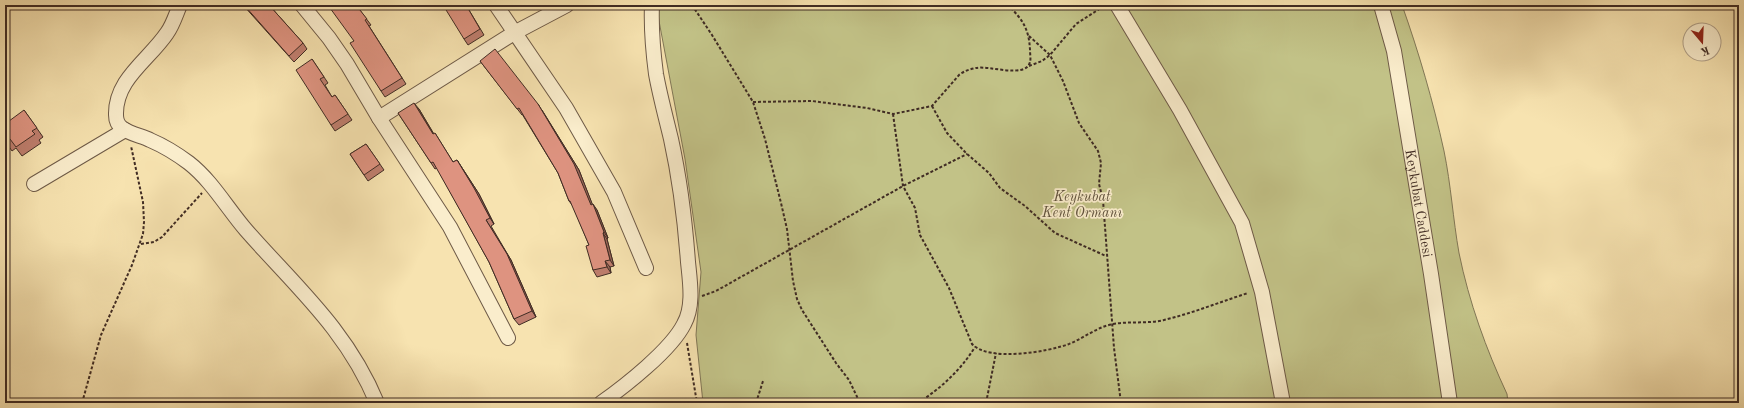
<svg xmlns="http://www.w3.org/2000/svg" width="1744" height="408" viewBox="0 0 1744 408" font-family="'Old Standard TT',serif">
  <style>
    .green { fill: #c2c287; stroke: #817756 }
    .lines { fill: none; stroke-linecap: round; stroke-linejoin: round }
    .minor-casing { stroke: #6e5a47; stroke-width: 16 }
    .path { stroke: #402c24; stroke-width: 2; stroke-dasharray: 3 2; stroke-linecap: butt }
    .minor { stroke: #faedcc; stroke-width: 14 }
    .wall { fill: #bf7e6e; stroke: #402c24 }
    .shaded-wall { fill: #9b675a; stroke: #402c24 }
    .building { fill: #de9380; stroke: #402c24 }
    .labels { text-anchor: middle; stroke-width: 3.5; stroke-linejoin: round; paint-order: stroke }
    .park-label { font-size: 14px; font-style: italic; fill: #60523d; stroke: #faedcc }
    .street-label { font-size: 14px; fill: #402c24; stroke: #faedcc }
  </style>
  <rect width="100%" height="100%" fill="#f7e3b0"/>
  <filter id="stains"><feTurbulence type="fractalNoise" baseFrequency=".005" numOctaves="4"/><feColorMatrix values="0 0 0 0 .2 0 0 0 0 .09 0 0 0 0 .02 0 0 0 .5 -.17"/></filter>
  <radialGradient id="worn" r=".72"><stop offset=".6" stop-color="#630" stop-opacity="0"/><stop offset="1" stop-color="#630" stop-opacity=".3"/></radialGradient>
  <path class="green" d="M656,5H1402C1419,53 1433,101 1444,151C1451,185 1453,219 1459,253C1469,302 1486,349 1507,394L1508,403H703L696,335L701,272L685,159Z"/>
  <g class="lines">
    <defs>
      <g id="minor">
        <path d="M180,5C176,14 173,25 167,33C149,60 115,79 116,115C116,121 118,125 122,128C130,134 142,136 150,140C164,146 177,154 189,163C212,181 227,208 246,230C296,287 347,330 377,403"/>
        <path d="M302,5L329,38L347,64L379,118L450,227L508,338"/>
        <path d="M496,5L566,108L614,192L646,268"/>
        <path d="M1117,5L1180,110L1242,223L1262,292L1283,403"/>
        <path id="s1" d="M1381,5L1394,51L1431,274L1450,403"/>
        <path d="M379,118L514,33L567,5"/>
        <path d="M34,184L125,130"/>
        <path d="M601,403C625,386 671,350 684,324C694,306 690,282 688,262C685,221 680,180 671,139C666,118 660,96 656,74C653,51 651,28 652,5"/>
      </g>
    </defs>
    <use href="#minor" class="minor-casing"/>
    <path class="path" d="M692,5L712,35L753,102L765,139L781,203L787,229L793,281L797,299L802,310L836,363L849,380L860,403
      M1029,36L1050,55L1063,81L1079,123L1098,151L1101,163L1099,184L1103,200L1114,348L1121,403
      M1029,66L1042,61L1050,55L1076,24L1104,6
      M753,102L812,101L867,108L893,114L932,106L959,75C964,71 970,69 976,68C989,65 1026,79 1030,62C1031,59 1030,54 1030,50C1029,29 1023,20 1008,5
      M932,106L947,133L967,154L989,173L1000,188L1025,206L1055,233L1106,256
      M893,114L903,186L915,208L920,235L949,288L972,344C989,362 1047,352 1069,344C1084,338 1097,327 1113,324C1130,321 1148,324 1164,320C1193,313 1220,302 1248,293
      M141,244L154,242L162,237L202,193
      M702,296L716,291L903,186L967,154
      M687,343L697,403
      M82,403L101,335L132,265L143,234L144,222L143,202L131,146
      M756,403L763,381
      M918,403C941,388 960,371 975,347
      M986,403L996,353"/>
    <use href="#minor" class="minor"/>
  </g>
  <path class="wall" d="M243,5H269L303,43L307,49L294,62Z
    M356,5L371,25L369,26L406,84L385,97L381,91L354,41Z
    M466,5L484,35L468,45L464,39Z
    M312,59L328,83L325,85L332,97L335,95L352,120L335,131L331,125Z
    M480,61L542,110L579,170L592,204L597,210L608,238L607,239L614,266L610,267L611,273L597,277L593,270L589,245L573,206L569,201L558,173L522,114V115Z
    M419,109L434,134L435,133L453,162L457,160L479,194L494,224L491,226L511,260L536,317L519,325L514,319L489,262L437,168L435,169L398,113Z
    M24,110L43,137L39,140L41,143L22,156L16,148L12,151L5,141Z
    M366,144L384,170L368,181L350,154Z"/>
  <path class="shaded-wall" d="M414,103L419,109L437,140L433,134Z
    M538,104L579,170L595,211L591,205Z
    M457,160L479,194L494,224L490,218Z
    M593,204L597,210L608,238L604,232Z
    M486,220L511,260L536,317L532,311Z
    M603,233L607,239L614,266L610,260Z
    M605,261L610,267L611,273L607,267Z"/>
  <path class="building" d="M244,5H269L303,43L289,56Z
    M335,5H356L367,19L365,20L402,78L381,91L350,43L354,41L330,8Z
    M443,5H466L480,29L464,39Z
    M495,49L538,104L574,164L591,205L593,204L604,232L603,233L610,260L605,261L607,267L593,270L586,246L589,245L570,201H569L558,173L519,108L517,109L480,61Z
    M312,59L324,77L320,79L332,97L335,95L348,114L331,125L296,70Z
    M414,103L433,134L435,133L453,162L457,160L474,188L490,218L486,220L507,254L532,311L514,319L489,262L433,162L431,163L398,113Z
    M24,110L37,128L32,131L35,134L16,147L10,139L6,142L5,140V124Z
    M366,144L380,164L364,175L350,154Z"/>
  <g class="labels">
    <g class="park-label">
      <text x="1082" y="201">Keykubat<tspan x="1082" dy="16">Kent Ormanı</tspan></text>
    </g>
    <g class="street-label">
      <text dy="5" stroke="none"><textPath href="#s1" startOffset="202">Keykubat Caddesi</textPath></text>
    </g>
  </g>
  <rect width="1744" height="408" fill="none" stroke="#f7e3b0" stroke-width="20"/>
  <rect x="6" y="6" width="1732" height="396" fill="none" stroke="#402c24" stroke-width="2"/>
  <rect x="10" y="10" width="1724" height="388" fill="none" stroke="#402c24"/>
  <g transform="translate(1702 42) rotate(161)"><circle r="19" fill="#faedcc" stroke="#b0a089"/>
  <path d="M0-3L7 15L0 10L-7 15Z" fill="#8f2418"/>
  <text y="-6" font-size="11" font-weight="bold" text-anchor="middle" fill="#402c24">K</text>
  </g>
  <rect width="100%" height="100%" filter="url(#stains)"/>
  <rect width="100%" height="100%" fill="url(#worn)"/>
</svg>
